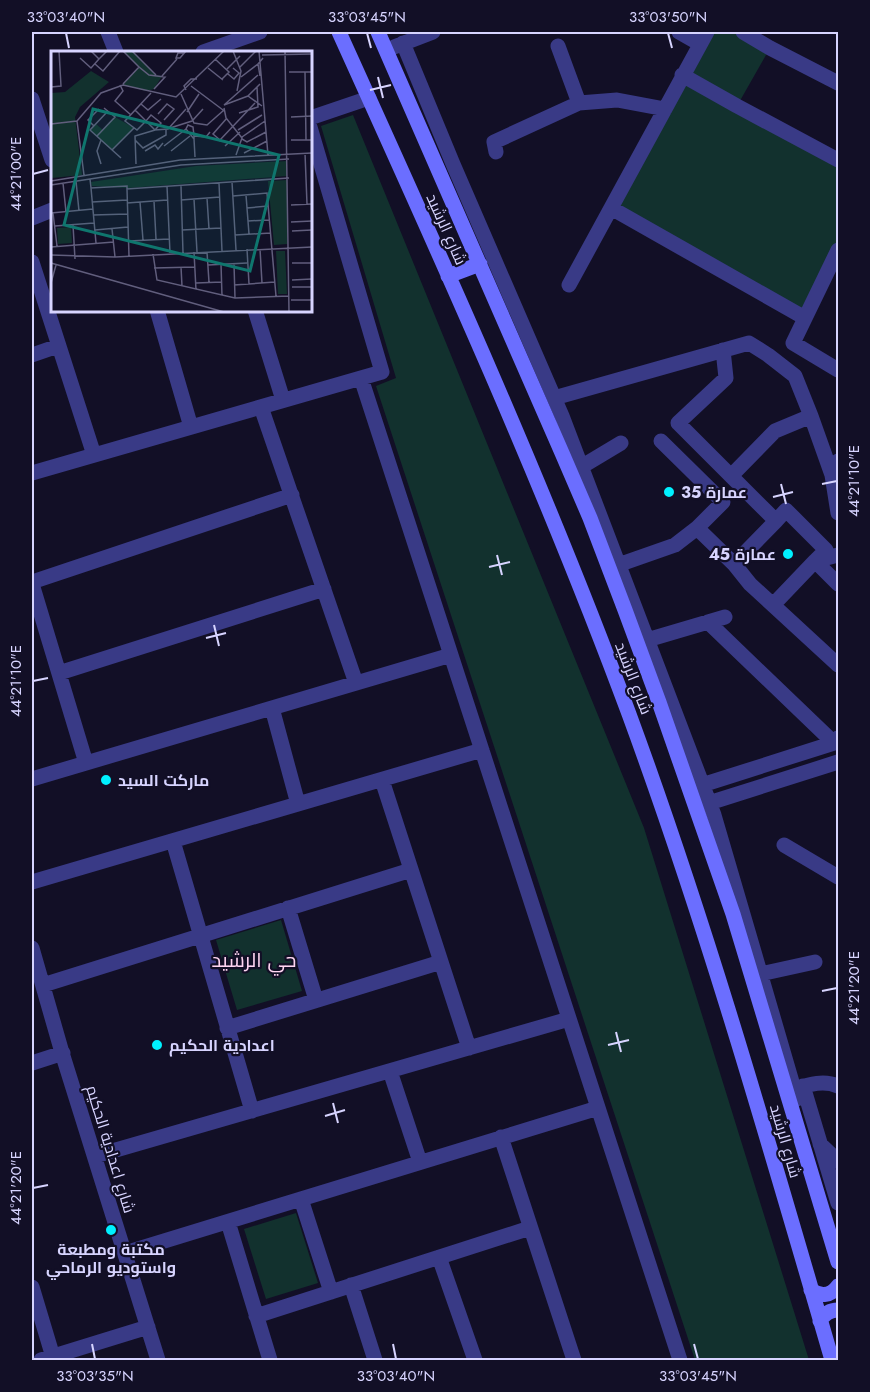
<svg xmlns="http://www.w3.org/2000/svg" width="870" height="1392" viewBox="0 0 870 1392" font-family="Jost,Cairo,sans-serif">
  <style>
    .green { fill: #12312e }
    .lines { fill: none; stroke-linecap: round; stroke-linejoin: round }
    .street { stroke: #393a86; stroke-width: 15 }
    .secondary { stroke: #6b6eff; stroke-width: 15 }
    .ticks { fill: none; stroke: #d7d4ff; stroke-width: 2 }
    .poi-dot { fill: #00f0ff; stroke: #120f26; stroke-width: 2 }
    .labels { text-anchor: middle; stroke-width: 4.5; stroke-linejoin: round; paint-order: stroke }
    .street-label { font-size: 16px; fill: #d7d4ff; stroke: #120f26 }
    .poi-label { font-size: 16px; font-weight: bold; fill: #d7d4ff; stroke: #120f26; text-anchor: start }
    .quarter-label { font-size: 20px; fill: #ffd6f2; stroke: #120f26 }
    .inset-road { fill: none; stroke: #615e7d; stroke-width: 1.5 }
    .view { fill: #0f766e; fill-opacity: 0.15; stroke: #0f766e; stroke-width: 3 }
    .inset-edge { fill: none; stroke: #d7d4ff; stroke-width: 3 }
    .neatline { fill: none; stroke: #d7d4ff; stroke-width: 2 }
    .ticks-label { font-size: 15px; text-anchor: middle; fill: #d7d4ff }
  </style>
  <rect width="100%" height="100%" fill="#120f26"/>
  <path class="green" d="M707,32H741L770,48L737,106L838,160V250L805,318L611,208Z
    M353,115L644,828L809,1360H695L376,386L396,378L321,126Z
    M281,920L302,991L237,1010L216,940Z
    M296,1213L318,1283L266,1299L244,1229Z"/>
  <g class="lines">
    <path class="street" d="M108,32L116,52
      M679,32L700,44
      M743,32L770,48L838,83
      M403,43L453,164L562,416L714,815L797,1099
      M558,46L579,103
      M394,47L433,32
      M203,52L260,32
      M682,75L737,106L838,160
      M32,99L52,160
      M310,118L369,98
      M310,127L382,372L361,378L680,1360
      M496,152L494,142L579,103L617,100L665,109
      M611,208L805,318
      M32,218L52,210
      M838,250L793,343L838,370
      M32,262L94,455
      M569,285L707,32
      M157,310L191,427
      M255,310L283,400
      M723,350L726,378L678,423L776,521L786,510L826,550L815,561
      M32,355L58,346
      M554,398L749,343L768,355L795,376L811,416L832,475L838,478
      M261,407L356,683
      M661,441L723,502L697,528L734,564L776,521
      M838,461L832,475L838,513
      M581,467L621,443
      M32,473L361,378
      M731,476L775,431L811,416
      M815,561L838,555
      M734,564L750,584L838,665
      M618,565L675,545L697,528
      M32,582L292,495
      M32,584L86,763
      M773,605L815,561L838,584
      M708,622L834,743L838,738
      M647,640L725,617
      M59,673L324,589
      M272,708L298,804
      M32,779L451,655
      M382,780L469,1048
      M702,785L834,743
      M709,803L838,762
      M173,841L252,1111
      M784,845L838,877
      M32,882L482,750
      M288,908L316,1000
      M32,948L63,1056L158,1360
      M760,974L815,962
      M43,985L411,870
      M227,1028L441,962
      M32,1063L63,1053
      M390,1071L420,1162
      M803,1086L838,1203
      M795,1089C810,1084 824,1080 838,1086
      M501,1137L574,1360
      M820,1144L838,1161
      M95,1156L569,1019
      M301,1199L331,1292
      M228,1222L270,1360
      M125,1253L598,1108
      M439,1257L475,1360
      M351,1285L375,1360
      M32,1287L53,1357
      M256,1316L530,1228
      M41,1360L148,1327"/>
    <path class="secondary" d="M339,32C441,257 543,482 629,714C707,926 769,1144 832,1360
      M378,32L562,453L590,518L625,610L659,702L733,914L838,1262
      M448,276L480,264
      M811,1290C821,1297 831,1296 838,1286
      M820,1321C824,1314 830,1310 838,1310"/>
  </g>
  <path class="ticks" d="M66,33L69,48M367,33L371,48M668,33L672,48M378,77L383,98M370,90L391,85M33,174L48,170M781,484L786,504M822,484L837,481M773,497L793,492M497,555L502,575M489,567L510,562M214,625L219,646M206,638L226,633M33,681L48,678M822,991L837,988M616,1032L621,1052M608,1045L629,1040M333,1103L338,1123M325,1116L345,1110M33,1188L48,1185M92,1344L95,1359M393,1344L396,1359M694,1344L698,1359"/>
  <g class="poi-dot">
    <circle cx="669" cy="492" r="6"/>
    <circle cx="788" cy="554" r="6"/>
    <circle cx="106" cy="780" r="6"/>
    <circle cx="157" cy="1045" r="6"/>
    <circle cx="111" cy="1230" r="6"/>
  </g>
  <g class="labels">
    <g class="street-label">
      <text transform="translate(447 229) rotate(66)" y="6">شارع الرشيد</text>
      <text transform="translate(634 678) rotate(69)" y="6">شارع الرشيد</text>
      <text transform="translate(786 1141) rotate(74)" y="6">شارع الرشيد</text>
      <text transform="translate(111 1149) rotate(73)" y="6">شارع اعدادية الحكيم</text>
    </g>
    <g class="poi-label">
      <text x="681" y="498">عمارة 35</text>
      <text x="776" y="560" text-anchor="end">عمارة 45</text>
      <text x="118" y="786">ماركت السيد</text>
      <text x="169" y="1051">اعدادية الحكيم</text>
      <text x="111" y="1255" text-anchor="middle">مكتبة ومطبعة<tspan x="111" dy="18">واستوديو الرماحي</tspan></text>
    </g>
    <g class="quarter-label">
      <text x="254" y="967">حي الرشيد</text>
    </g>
  </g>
  <g transform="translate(51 51)">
    <rect width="261" height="261" fill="#120f26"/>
    <path d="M72,0H81L105,24L111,25L103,38L95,40L72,34L88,16ZM40,20L58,31L29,56L24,66L31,124L1,127L0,42L14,41ZM64,66L83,77L61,99L39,79L45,73L52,79ZM236,110V125L77,137L41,135L40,131L145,115ZM236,129V193L223,194L217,130ZM20,176L21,192L7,193L6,177ZM225,200H234L236,243H227Z" fill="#12312e"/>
    <path class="inset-road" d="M40,0L48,8L56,0M72,0L88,16M81,0L105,24M182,0L190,20L186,40M208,0L217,104M234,0L238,261M133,2H127L125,7H129L135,0M211,4L261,3M29,7L40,17L48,8M164,8L178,21L171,28M44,13L52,20L69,0M189,16L205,0M157,17L172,29M176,18L189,5M238,21H261M254,21L255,89M177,23L183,28L188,22L182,17M111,25L126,8M209,25L207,13L212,7M190,26L207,13M72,33L88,16L98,24L114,26L103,38M209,33L197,45L211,55M69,34L72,40L64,50L80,64M140,35L172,59M0,36L10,35L8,0M135,39L133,35L140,28H146M100,42L74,70L86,79L95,70L104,79L117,78L135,58M130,43L143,72L156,74L173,59M197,45L173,54L207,24M90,53L97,59L110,48M173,57L175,67L191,87L185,104M84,59L95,70L100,64L110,72L104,79L84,85L85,113M57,60L39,79L70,107M136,61L148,43M188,62L207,56L206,36M107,63L116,53L123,58L113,69M240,66L261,65M0,73L26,70M43,75L37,69L48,58M119,77L141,70L152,58M187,79L211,64M46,85L64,66L53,57M143,85L155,86L159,81M191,86L214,70M143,88L135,78L137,74L142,76L143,85V88L144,106M191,88L196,91L215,81M50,89L46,100L50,113M84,89L92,97L115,84V78M169,89L162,83L176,67M240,89H261M168,90L204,52M113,95L135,78M174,95L189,81M61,99L83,77M94,100L104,94L107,98L112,92M120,100L139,85M193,102L216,90M254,102L256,153M33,124L26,70L50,42L72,34L125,46L173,0M39,128L40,137L76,135V138L238,127M0,130L129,109L261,102M25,130L28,160M181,131L185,199M12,132L15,161M168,132L171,200M0,134L130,114L238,108M116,135L119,202M130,135L132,202M40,137L45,192M76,138L78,205M195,144L198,183M182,145L216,142L225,245M156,147L158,178M143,148L146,201M130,149L169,146M103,150L105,188M41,151L76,149M89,151L92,189M76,152L116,149M240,154L261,153M196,157L217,155M0,162L42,158M2,162L6,195M42,164L77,163M197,170L218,169M240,171L261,170M22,174L24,208M4,175L43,172M61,178L64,206M44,179L77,176M131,179L170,177M241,180L261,179M184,184L220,182M78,190L118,188M0,196L63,191M196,198L198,233M209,198L211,232M143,201L145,239M156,201L158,231M102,203L106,229L184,247L238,245M0,204L64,206L261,196M0,212L173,261M241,212H261M170,213L171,245M183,213L184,247M157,214L196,212M130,216L131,235M103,217L144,216M241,229L261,228M0,232L5,214M145,232L171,231M183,234L224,231M241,236H261M240,249H261"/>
    <path class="view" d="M42,58L228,104L199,220L13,174Z"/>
    <rect width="261" height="261" class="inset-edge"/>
  </g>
  <rect width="870" height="1392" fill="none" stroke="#120f26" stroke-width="66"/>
  <rect x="33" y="33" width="804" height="1326" class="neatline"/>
  <g class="ticks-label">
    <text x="66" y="22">33°03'40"N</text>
    <text x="367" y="22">33°03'45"N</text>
    <text x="668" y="22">33°03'50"N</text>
    <text transform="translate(16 174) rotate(-90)" y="5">44°21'00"E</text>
    <text transform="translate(854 481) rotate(-90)" y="5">44°21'10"E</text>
    <text transform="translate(16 681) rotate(-90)" y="5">44°21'10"E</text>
    <text transform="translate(854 988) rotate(-90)" y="5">44°21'20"E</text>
    <text transform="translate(16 1188) rotate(-90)" y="5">44°21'20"E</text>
    <text x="95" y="1381">33°03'35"N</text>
    <text x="396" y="1381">33°03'40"N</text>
    <text x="698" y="1381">33°03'45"N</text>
  </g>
</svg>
